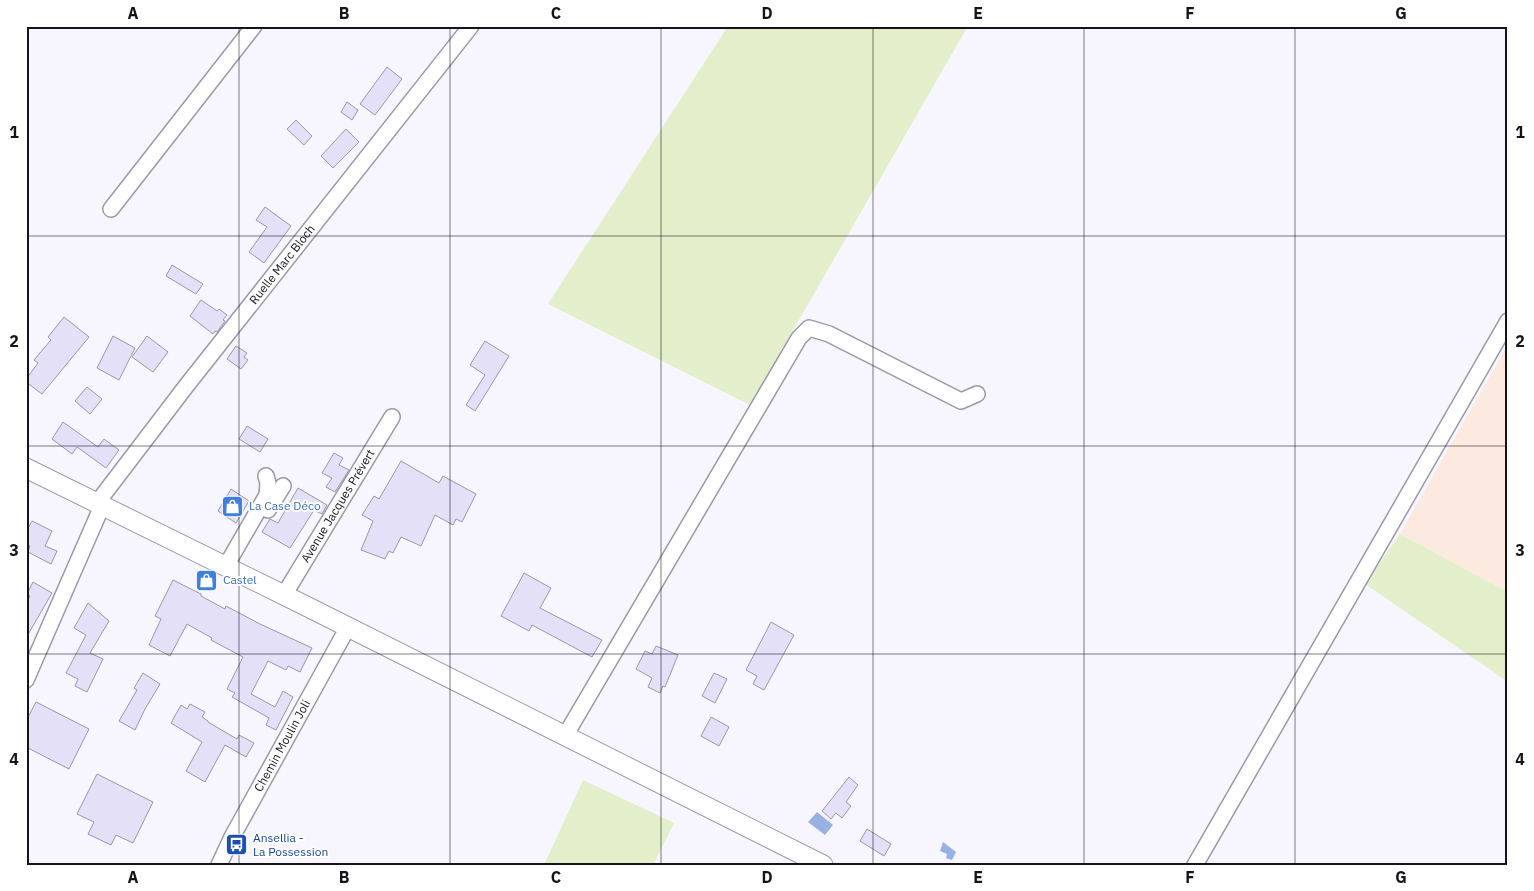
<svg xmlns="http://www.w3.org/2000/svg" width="1534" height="891" viewBox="0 0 1534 891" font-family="'IBM Plex Sans',sans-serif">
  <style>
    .industrial { fill: #fce9e0 }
    .green { fill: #e3efca }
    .water { fill: #98b1e3 }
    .building { fill: #e3e0f8; stroke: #9997a8 }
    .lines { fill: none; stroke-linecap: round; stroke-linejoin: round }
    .minor-casing { stroke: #9a98aa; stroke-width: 18 }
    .major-casing { stroke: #9a98aa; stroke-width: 21 }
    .minor { stroke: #fff; stroke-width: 15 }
    .major { stroke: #fff; stroke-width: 19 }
    .grid { fill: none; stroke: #14141a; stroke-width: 1; stroke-opacity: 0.55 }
    .labels { text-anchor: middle; stroke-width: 4; stroke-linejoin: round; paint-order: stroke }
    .street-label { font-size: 12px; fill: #14141a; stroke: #fff }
    .shop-label { font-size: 12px; fill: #366cbe; stroke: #fff; text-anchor: start }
    .transit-label { font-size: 12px; fill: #164399; stroke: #fff; text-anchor: start }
    .neatline { fill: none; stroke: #14141a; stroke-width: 2 }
    .grid-label { font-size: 16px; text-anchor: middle; font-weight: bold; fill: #14141a }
  </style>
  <rect width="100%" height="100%" fill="#f7f6fe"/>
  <path class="industrial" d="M1508,344V590L1502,589L1400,534Z"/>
  <path class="green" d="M728,26H968L750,405L548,304Z
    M1400,534L1502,589L1508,590V682L1365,584Z
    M583,780L674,823L653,865H544Z"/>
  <path class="water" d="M817,812L833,825L825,835L808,822Z
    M943,842L956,852L952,860L946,858L947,854L940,851Z"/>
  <path class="building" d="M387,67L402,79L375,115L360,104Z
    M347,102L358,110L352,120L341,112Z
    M296,120L312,136L304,145L287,129Z
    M346,129L359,142L333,168L321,156Z
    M265,207L291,226L264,263L249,252L267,227L256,220Z
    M172,265L203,284L196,294L166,276Z
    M201,300L217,311L219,309L227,315L223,320L225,321L217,332L215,331L213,334L190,316Z
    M64,317L89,337L42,394L26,382V379L38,363L34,360L51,340L48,337Z
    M113,336L135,348L119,380L97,368Z
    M147,336L168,352L153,372L132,357Z
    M485,341L509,356L475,411L466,405L485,375L470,365Z
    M236,346L247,353L244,357L248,360L241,369L227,359Z
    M87,387L102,399L90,414L75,401Z
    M63,422L98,447L104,439L119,450L106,468L77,447L72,454L52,439Z
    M247,426L268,439L260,452L239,439Z
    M334,453L343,458L339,465L349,470L335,492L326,487L332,478L322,473Z
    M401,461L439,483L443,476L476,494L462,522L456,519L453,525L435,515L421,546L401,537L393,553L389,551L385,559L361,550L373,521L362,515L374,496L379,499Z
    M298,488L327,505L322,514L314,510L290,548L262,532L270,519L278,523Z
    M231,489L249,501L236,523L218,511Z
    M32,521L52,531L45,546L57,551L51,564L28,552L30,546L26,543V532Z
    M524,573L551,588L540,608L602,640L592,657L532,625L529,631L501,616Z
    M173,580L201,594V596L225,609L226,606L260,624L312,648L300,672L288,666L286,670L268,661L251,694L275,707L283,691L293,697L276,730L266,725L269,718L232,697L235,693L227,689L243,657L211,640L212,638L187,624L170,656L149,645L161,619L155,616Z
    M33,582L52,593L26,638V603L30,596L27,594Z
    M88,603L109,621L90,653L103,659L87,692L75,686L78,679L66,673L86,635L74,628Z
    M771,622L794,635L764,690L753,684L757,676L746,670Z
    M656,646L678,655L665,687L663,686L660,693L648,687L652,678L636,669L645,651L652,654Z
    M143,673L160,684L145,709L135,730L119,721L137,690L134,688Z
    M714,673L727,679L715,703L702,696Z
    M36,702L89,729L69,769L26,747V721Z
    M190,704L205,712L202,717L208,721V722L237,739L239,735L254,743L246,757L225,745L205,782L186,771L202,742L171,723L181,705L187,709Z
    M711,717L729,727L719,746L701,736Z
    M97,774L153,802L133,843L116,835L111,845L88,834L94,822L77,814Z
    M849,777L858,785L846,802L851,806L842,818L836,813L831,819L822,811Z
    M867,829L891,844L884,856L860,841Z"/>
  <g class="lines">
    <defs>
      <g id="minor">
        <path d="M111,209L254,26"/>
        <path id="s1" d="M97,503L187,385L471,26"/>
        <path d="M268,510L283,486"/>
        <path d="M226,566L267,495L268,483L266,476"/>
        <path id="s2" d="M284,595L392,417"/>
        <path d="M26,680L102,506"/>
        <path d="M565,736L799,338L809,328L829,334L961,401L977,394"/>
        <path id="s3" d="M219,865L232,837L348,627"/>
        <path d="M1195,865L1508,321"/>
      </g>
      <path id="major" d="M26,468L304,605L823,865"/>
    </defs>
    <use href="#minor" class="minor-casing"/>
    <use href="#major" class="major-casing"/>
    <use href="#minor" class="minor"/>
    <use href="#major" class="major"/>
  </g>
  <path class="grid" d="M239,26V865M450,26V865M661,26V865M873,26V865M1084,26V865M1295,26V865M26,236H1508M26,446H1508M26,654H1508"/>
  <defs>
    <symbol id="shop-square" viewBox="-11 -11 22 22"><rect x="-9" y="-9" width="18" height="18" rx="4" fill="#3f7fe0" stroke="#fff"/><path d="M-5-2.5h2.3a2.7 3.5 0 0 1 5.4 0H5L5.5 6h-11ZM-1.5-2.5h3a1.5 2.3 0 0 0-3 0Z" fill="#fff"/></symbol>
    <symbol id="bus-square" viewBox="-11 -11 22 22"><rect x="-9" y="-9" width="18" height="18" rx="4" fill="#1a4fb4" stroke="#fff"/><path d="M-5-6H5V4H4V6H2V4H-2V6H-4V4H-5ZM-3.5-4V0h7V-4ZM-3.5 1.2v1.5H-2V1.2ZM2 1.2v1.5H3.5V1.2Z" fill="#fff"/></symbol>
  </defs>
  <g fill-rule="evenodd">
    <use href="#shop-square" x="220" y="494" width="25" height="25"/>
    <use href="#shop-square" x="194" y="568" width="25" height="25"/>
    <use href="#bus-square" x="224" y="832" width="25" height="25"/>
  </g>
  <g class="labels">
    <g class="street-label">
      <text dy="4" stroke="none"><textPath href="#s1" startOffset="302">Ruelle Marc Bloch</textPath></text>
      <text dy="4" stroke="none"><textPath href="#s2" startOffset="104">Avenue Jacques Prévert</textPath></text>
      <text dy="4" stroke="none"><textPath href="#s3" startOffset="135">Chemin Moulin Joli</textPath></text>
    </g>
    <g class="shop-label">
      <text x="249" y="510">La Case Déco</text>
      <text x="223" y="584">Castel</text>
    </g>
    <g class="transit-label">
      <text x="253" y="842">Ansellia -<tspan x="253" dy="14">La Possession</tspan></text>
    </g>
  </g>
  <rect width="1534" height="891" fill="none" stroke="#ffffff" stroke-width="55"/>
  <rect x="28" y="28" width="1478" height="836" class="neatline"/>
  <g class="grid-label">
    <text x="133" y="19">A</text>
    <text x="344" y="19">B</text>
    <text x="556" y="19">C</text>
    <text x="767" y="19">D</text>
    <text x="978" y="19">E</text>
    <text x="1190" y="19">F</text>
    <text x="1401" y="19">G</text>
    <text x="14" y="138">1</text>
    <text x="1520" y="138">1</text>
    <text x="14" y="347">2</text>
    <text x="1520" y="347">2</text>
    <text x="14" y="556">3</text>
    <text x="1520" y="556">3</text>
    <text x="14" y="765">4</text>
    <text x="1520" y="765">4</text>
    <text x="133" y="883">A</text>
    <text x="344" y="883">B</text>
    <text x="556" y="883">C</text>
    <text x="767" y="883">D</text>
    <text x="978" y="883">E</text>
    <text x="1190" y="883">F</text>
    <text x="1401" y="883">G</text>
  </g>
</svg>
